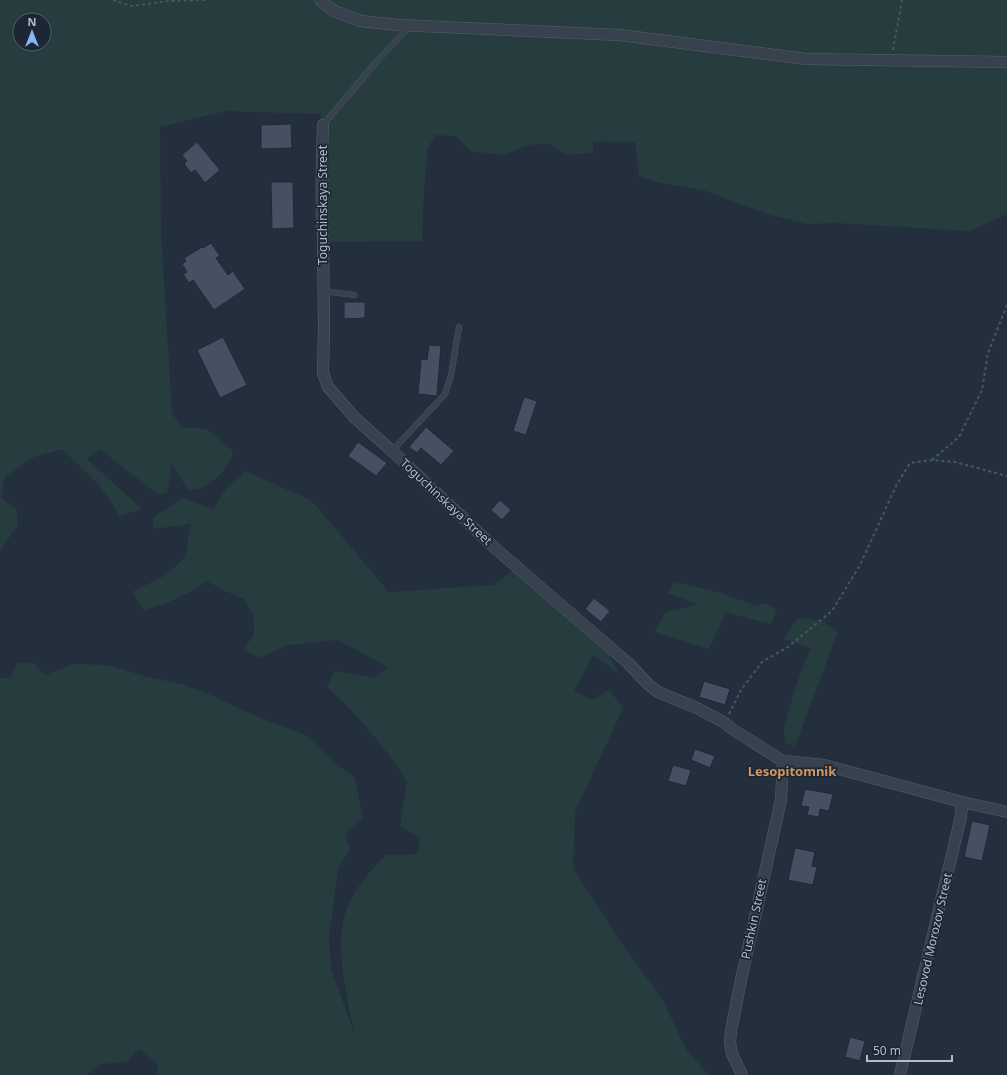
<svg xmlns="http://www.w3.org/2000/svg" width="1007" height="1075" viewBox="0 0 1007 1075" font-family="'Noto Sans',sans-serif">
  <style>
    .green { fill: #263c3f; fill-rule: evenodd }
    .building { fill: #455162; stroke: #1f2835 }
    .lines { fill: none; stroke-linecap: round; stroke-linejoin: round }
    .service-casing { stroke: #565f6c; stroke-width: 6 }
    .minor-casing { stroke: #565f6c; stroke-width: 12 }
    .path { stroke: #44595c; stroke-width: 2; stroke-dasharray: 3 3; stroke-linecap: butt }
    .service { stroke: #38414e; stroke-width: 5.5 }
    .minor { stroke: #38414e; stroke-width: 11 }
    .labels { text-anchor: middle; stroke-width: 3.5; stroke-linejoin: round; paint-order: stroke }
    .street-label { font-size: 12px; fill: #b4bcc9; stroke: #1d2633 }
    .neighbourhood-label { font-size: 13px; font-weight: bold; fill: #d59563; stroke: #1d2633 }
  </style>
  <rect width="100%" height="100%" fill="#242f3e"/>
  <path class="green" d="M0,0H1007V214L970,231L835,223L807,224L770,215L706,191L660,183L639,176L635,142L593,141V153L568,155L547,143L529,145L503,155L470,151L456,136L435,135L428,148L424,190L422,241L320,242L315,232V172L321,114L226,111L160,127L161,233L172,413L181,427L207,429L233,451C233,464 215,481 204,487C200,489 193,489 188,490L172,464L167,493L158,495L100,449L87,459L142,509L120,516L100,486L62,449L31,458L5,477L1,497L17,510L18,525L0,551ZM20,20H44V44H20Z
    M245,471L311,500L389,592L494,585L514,570L607,652L620,675L593,655L574,691L592,700L609,690L623,708L575,812L573,868L622,944L663,1001L687,1051L709,1075H157L158,1065L139,1049L126,1062L101,1064L87,1075H0V678H10L18,662L34,663L45,675L74,664L107,665L141,675L184,685L211,695L253,715L306,735L333,761L355,778L363,818L345,833L350,849L338,869L329,936L331,968L356,1039C348,1000 332,945 348,906C355,887 372,869 386,855L417,854L420,838L400,826L407,781C384,747 358,714 327,687L335,671L375,678L388,667L338,640L289,645L259,658L244,649L254,634V617L244,599L223,590L207,581C187,595 167,604 144,610L132,592L164,576L185,558L191,524L153,529V518L182,498L213,509L225,490Z
    M675,582L718,592L757,606L763,603L777,609L771,624L726,612L709,649L654,632L665,613L698,604L667,593Z
    M797,618C816,620 823,619 838,632L795,746L785,743L784,728L797,682L811,648L784,639Z"/>
  <path class="building" d="M291,124L292,148L261,149V125Z
    M197,142L220,170L205,183L195,170L191,173L184,164L187,161L182,155Z
    M271,182H293L294,228L272,229Z
    M211,243L220,256L216,258L228,275L233,271L245,289L214,310L193,280L189,283L183,274L187,272L182,264L186,261L184,258L202,247L203,248Z
    M344,302H365V318L344,319Z
    M223,337L247,385L220,398L197,350Z
    M429,345L441,346L437,396L418,394L421,359L427,360Z
    M524,397L537,401L526,435L513,431Z
    M426,427L454,451L441,465L421,448L417,453L409,447Z
    M358,442L387,463L376,476L348,456Z
    M500,500L511,510L502,520L491,510Z
    M594,598L610,611L601,622L585,609Z
    M704,681L730,689L725,705L699,697Z
    M695,749L715,756L710,768L691,760Z
    M673,765L691,770L686,786L668,781Z
    M805,789L833,794L829,811L820,809L819,817L807,815L809,807L801,806Z
    M972,821L990,825L982,861L964,857Z
    M795,848L815,852L812,866L817,867L813,885L788,880Z
    M850,1037L865,1041L860,1061L845,1057Z"/>
  <g class="lines">
    <defs>
      <path id="service" d="M323,125L378,60L411,25
        M323,291L354,295
        M392,451L445,394L451,375L459,327"/>
      <path id="minor" d="M320,0L334,11L361,21L398,25L620,35L806,59L1007,62
        M323,125L322,156L324,328L323,373L328,387L355,418L392,451L496,549L628,663L649,685L658,692L697,708L725,723L732,729L783,761L824,765L962,802L1007,812
        M742,1075L732,1054L730,1042L731,1031L741,980L781,800L783,761
        M900,1075L961,816L962,802"/>
    </defs>
    <use href="#service" class="service-casing"/>
    <use href="#minor" class="minor-casing"/>
    <path class="path" d="M113,0L131,6L170,1L206,0
      M893,50L902,0
      M932,460L959,437L982,390L988,353L1007,305
      M729,714L741,690L762,662L788,647L832,611L860,565L896,486L910,463L932,460L955,462L1007,476"/>
    <use href="#service" class="service"/>
    <use href="#minor" class="minor"/>
  </g>
  <g class="labels">
    <g class="street-label">
      <text transform="translate(323 205) rotate(-90)" y="4">Toguchinskaya Street</text>
      <text transform="translate(446 502) rotate(43)" y="4">Toguchinskaya Street</text>
      <text transform="translate(754 919) rotate(-78)" y="4">Pushkin Street</text>
      <text transform="translate(933 939) rotate(-77)" y="4">Lesovod Morozov Street</text>
    </g>
    <g class="neighbourhood-label">
      <text x="792" y="776">Lesopitomnik</text>
    </g>
  </g>
  <g transform="translate(32 32)"><circle r="19" fill="#1d2633" stroke="#59626f"/>
  <path d="M0-3L7 15L0 10L-7 15Z" fill="#8ab4f8"/>
  <text y="-6" font-size="11" font-weight="bold" text-anchor="middle" fill="#b4bcc9">N</text>
  </g>
  <path d="M867 1055v6h85v-6" fill="none" stroke="#b4bcc9" stroke-width="2"/>
  <text x="873" y="1055" font-size="12" fill="#b4bcc9" stroke="#1d2633" stroke-width="3" paint-order="stroke">50 m</text>
</svg>
